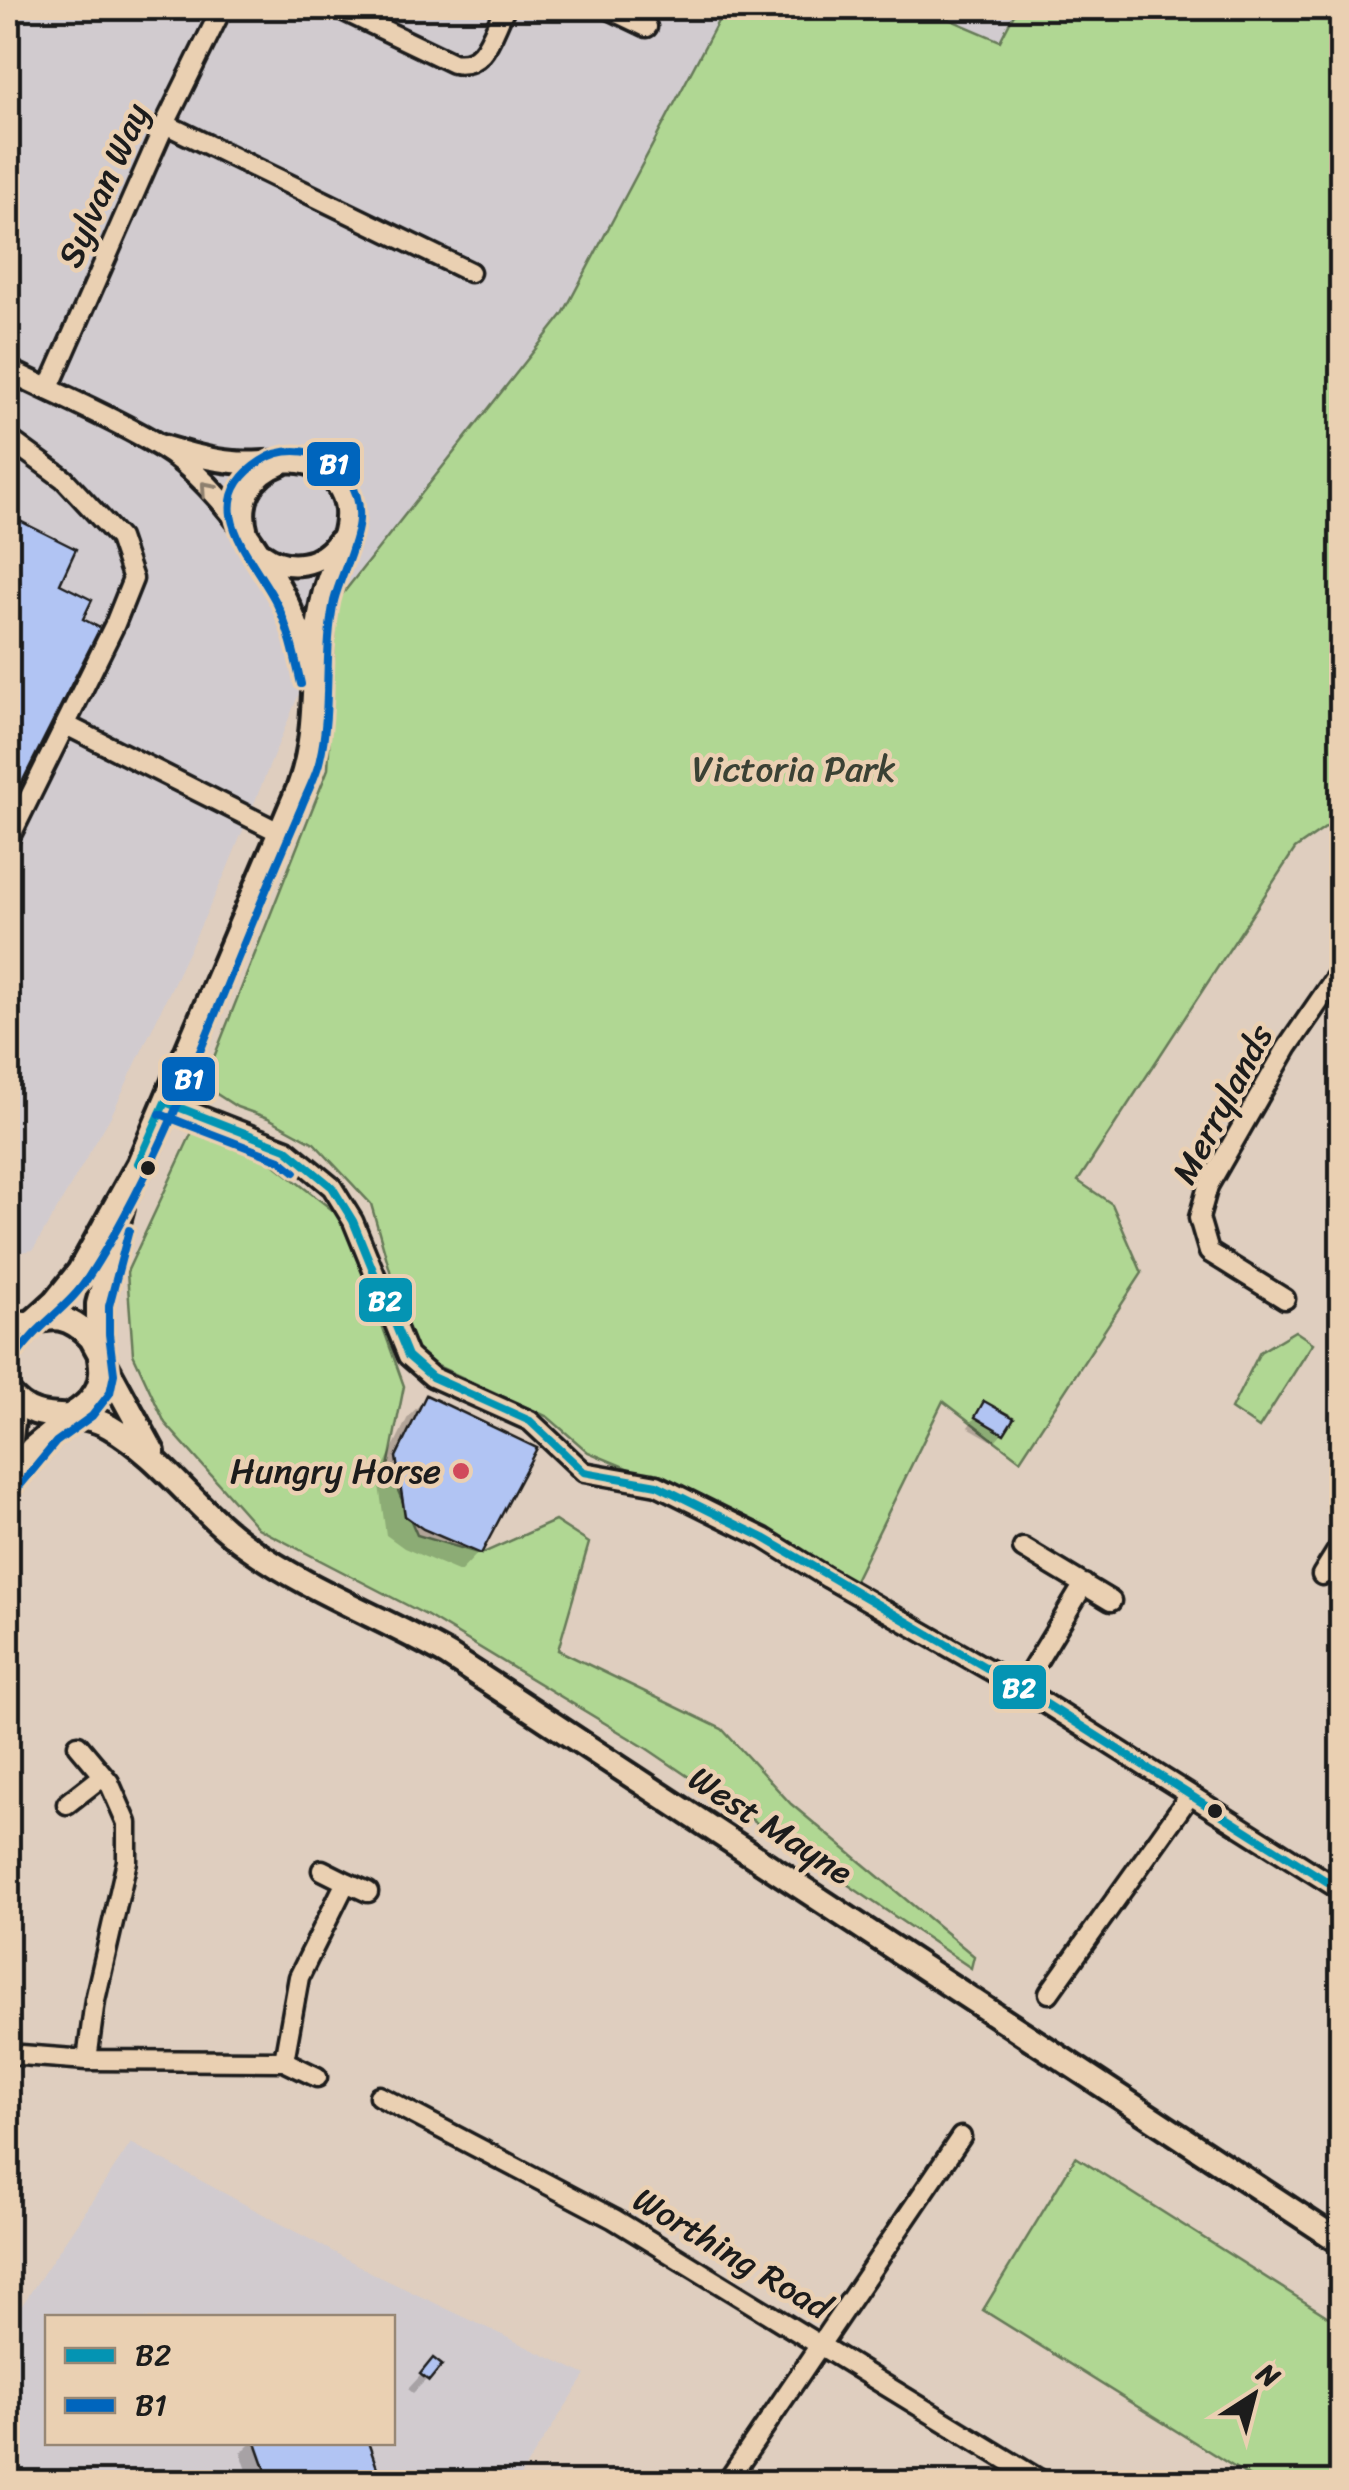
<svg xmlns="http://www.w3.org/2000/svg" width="1349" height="2490" viewBox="0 0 1349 2490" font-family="Sriracha,sans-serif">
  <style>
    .built { fill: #d1cbcf; fill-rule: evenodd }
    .green { fill: #b0d793; stroke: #667a58; stroke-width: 2.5 }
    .shadow { fill: #0003 }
    .building { fill: #b1c4f3; stroke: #1c1c1c; stroke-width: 2.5 }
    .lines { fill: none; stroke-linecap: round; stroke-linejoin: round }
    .minor-casing { stroke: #1c1c1c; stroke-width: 25 }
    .tertiary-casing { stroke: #1c1c1c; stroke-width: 28 }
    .secondary-casing { stroke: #1c1c1c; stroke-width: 30 }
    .minor { stroke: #ead0b2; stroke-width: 18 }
    .tertiary { stroke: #ead0b2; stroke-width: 20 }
    .secondary { stroke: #ead0b2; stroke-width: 22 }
    .bus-1-casing { stroke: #ead0b2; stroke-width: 15 }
    .bus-2-casing { stroke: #ead0b2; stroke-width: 15 }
    .bus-1 { stroke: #0494b3; stroke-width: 8 }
    .bus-2 { stroke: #0065bd; stroke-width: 8 }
    .oneway { stroke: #8d7f6e }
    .bus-dot { fill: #1c1c1c; stroke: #ead0b2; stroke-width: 4 }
    .poi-dot { fill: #d1495b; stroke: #ead0b2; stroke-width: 4 }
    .labels { text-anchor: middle; stroke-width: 9; stroke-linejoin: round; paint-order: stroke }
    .street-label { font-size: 35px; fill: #1c1c1c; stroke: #ead0b2 }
    .park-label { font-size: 35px; fill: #3a4134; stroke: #ead0b2 }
    .poi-label { font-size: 35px; fill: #1c1c1c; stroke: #ead0b2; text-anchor: end }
    .line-badge { stroke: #ead0b2; stroke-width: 4 }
    .badge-label { font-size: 28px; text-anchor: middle; font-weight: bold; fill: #fff }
  </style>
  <rect width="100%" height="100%" fill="#dfcebf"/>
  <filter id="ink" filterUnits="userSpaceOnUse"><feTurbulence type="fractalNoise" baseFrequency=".01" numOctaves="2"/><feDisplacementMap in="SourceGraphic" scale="20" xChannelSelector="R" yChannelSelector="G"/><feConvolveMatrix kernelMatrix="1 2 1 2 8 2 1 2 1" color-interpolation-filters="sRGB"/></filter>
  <g filter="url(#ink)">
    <path class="built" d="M8,8H725L563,314L337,601L225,874L111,1116L33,1250L8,1254Z
      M924,8H1017L1000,42Z
      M131,2143L380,2277L586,2375L516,2482H8V2326ZM48,2318H392V2442H48Z"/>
    <path class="green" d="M725,8H923L1000,41L1017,8H1341V817L1295,849L1078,1181L1112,1204L1142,1273L1020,1460L943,1401L854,1582L641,1474L588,1452L548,1417L429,1362L411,1344L371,1204L314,1143L268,1118L237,1107L215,1093L201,1090L328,769L337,601L563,314Z
      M193,1130L271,1162L344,1219L404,1386L388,1467L417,1535L481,1554L555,1521L589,1543L558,1650L722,1729L791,1804L974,1956L971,1968L646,1748L426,1615L258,1528L165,1423L133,1354L127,1272Z
      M1295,1331L1313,1343L1259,1428L1231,1409L1260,1352Z
      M1076,2157L1341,2325V2482H1258L983,2310Z"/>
    <path class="shadow" d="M8,518L72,551L56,585L80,620L96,629L8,804Z
      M426,1398L479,1552L460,1572L404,1548L386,1535L378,1478L408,1417Z
      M985,1404L1002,1433L994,1442L968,1427Z
      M433,2362L427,2379L413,2393L408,2389Z
      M252,2442H366L380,2482H251L241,2453Z"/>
    <path class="building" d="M8,515L76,549L60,584L92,600L83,619L100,628L11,804L8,803Z
      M426,1395L537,1448L481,1554L423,1529L405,1516L396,1457Z
      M984,1401L1014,1418L1004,1434L975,1417Z
      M433,2358L442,2365L429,2381L420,2374Z
      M256,2442H368L382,2482H270Z"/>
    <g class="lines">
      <defs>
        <path id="minor" d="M338,8L453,63C486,69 492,32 505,8
          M607,8L647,27
          M165,124L470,272
          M48,390L165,124L222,8
          M8,438L64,479L119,538L133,579L115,624L8,841
          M66,725L279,832
          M165,1102L286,1149L332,1187L353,1221L408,1356L432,1377L530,1421L584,1472L657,1485L764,1538L828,1578L1021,1688L1342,1891
          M1285,1299L1209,1252L1199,1218L1208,1186L1287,1048L1342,968
          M1023,1548L1111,1601
          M1322,1575L1342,1543
          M1021,1688L1084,1584
          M78,1745L109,1782L127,1823V1861L95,2000L87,2060
          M67,1804L103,1776
          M322,1870L346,1882
          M1049,1993L1190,1795
          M8,2054L87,2060L284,2061L317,2077
          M284,2061L299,1977L346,1882L368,1892
          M379,2096L614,2219L1043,2482
          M727,2482L961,2137"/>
        <path id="tertiary" d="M8,370C58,395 112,417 160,446C223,484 295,592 309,664
          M247,533C238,502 251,475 281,464
          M263,554C288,572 321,566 338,541
          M33,1320L54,1301L78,1271L138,1163L298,787C321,723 307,656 324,591C331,565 348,536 346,510C345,492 332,475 317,467C294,456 259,465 233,462C208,460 183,452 159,445
          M97,1350V1304L123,1208
          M8,1395L14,1421L8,1472
          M8,1480L31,1448L71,1415"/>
        <path id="secondary" d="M8,1327C45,1321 60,1306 91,1338L153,1452
          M8,1392C40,1432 71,1404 110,1427C163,1458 197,1511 247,1546C309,1591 382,1617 448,1655L1342,2243
          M71,1415C94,1401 105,1385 100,1358"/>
      </defs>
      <use href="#minor" class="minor-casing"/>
      <use href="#tertiary" class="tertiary-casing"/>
      <use href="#secondary" class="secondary-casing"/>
      <use href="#minor" class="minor"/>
      <use href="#tertiary" class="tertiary"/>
      <use href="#secondary" class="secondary"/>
      <defs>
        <path id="bus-1" d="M138,1163L165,1102L286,1149L332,1187L353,1221L408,1356L432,1377L530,1421L584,1472L657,1485L764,1538L1021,1688L1342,1891"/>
        <path id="bus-2" d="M160,1114L280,1160L295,1172
          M18,1354C38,1324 70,1307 89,1276C161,1164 205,1035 257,912C271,878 286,843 301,808C307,792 317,775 320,759C332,707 323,653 334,601C344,561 376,518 348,478C339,466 327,457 312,453C294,449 276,451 261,461C194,504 255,559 277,604C289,629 295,657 301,684
          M18,1488L56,1442L92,1416L110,1393L114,1374L109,1334V1306L129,1230"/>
      </defs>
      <use href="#bus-1" class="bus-1-casing"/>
      <use href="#bus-2" class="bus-2-casing"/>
      <use href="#bus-1" class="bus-1"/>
      <use href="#bus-2" class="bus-2"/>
    </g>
    <defs><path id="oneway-chevron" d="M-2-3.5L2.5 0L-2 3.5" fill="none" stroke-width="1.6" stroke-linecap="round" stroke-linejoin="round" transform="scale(2.5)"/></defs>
    <use class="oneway" href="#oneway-chevron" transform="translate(207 488) rotate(-131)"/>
  </g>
  <g class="bus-dot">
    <circle cx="148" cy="1168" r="9"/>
    <circle cx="1215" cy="1811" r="9"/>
  </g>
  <circle class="poi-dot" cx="461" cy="1471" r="10"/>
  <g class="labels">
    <g class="street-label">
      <text transform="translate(103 185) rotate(-66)" y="12">Sylvan Way</text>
      <text transform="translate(1222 1104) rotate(-62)" y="12">Merrylands</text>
      <text transform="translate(771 1825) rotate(33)" y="12">West Mayne</text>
      <text transform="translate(732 2253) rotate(31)" y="12">Worthing Road</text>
    </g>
    <g class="park-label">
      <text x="794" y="781">Victoria Park</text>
    </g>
    <g class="poi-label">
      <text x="441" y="1483">Hungry Horse</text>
    </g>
  </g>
  <g class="line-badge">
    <rect x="305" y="440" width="57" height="48" rx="10" fill="#0065bd"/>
    <rect x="160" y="1055" width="57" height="48" rx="10" fill="#0065bd"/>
    <rect x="357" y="1276" width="57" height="48" rx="10" fill="#0494b3"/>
    <rect x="991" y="1663" width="57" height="48" rx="10" fill="#0494b3"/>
  </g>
  <g class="badge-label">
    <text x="334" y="473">B1</text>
    <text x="189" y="1088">B1</text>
    <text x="385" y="1310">B2</text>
    <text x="1019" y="1697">B2</text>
  </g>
  <rect width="1349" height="2490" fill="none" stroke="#ead0b2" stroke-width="40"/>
  <rect x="20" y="20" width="1309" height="2450" fill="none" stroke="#1c1c1c" stroke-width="4" filter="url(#ink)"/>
  <rect x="45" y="2315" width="350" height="130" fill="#ead0b2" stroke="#988876" stroke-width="2.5"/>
  <rect x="65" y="2348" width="50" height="15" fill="#0494b3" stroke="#988876" stroke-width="2.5"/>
  <text x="135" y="2365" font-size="30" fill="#1c1c1c">B2</text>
  <rect x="65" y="2398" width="50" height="15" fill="#0065bd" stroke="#988876" stroke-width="2.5"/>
  <text x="135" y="2415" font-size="30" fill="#1c1c1c">B1</text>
  <g transform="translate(1254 2395) rotate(36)" stroke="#ead0b2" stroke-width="8" paint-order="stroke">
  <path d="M0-8L18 38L0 25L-18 38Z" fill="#1c1c1c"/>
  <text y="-15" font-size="28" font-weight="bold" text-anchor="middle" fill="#1c1c1c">N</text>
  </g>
</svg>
